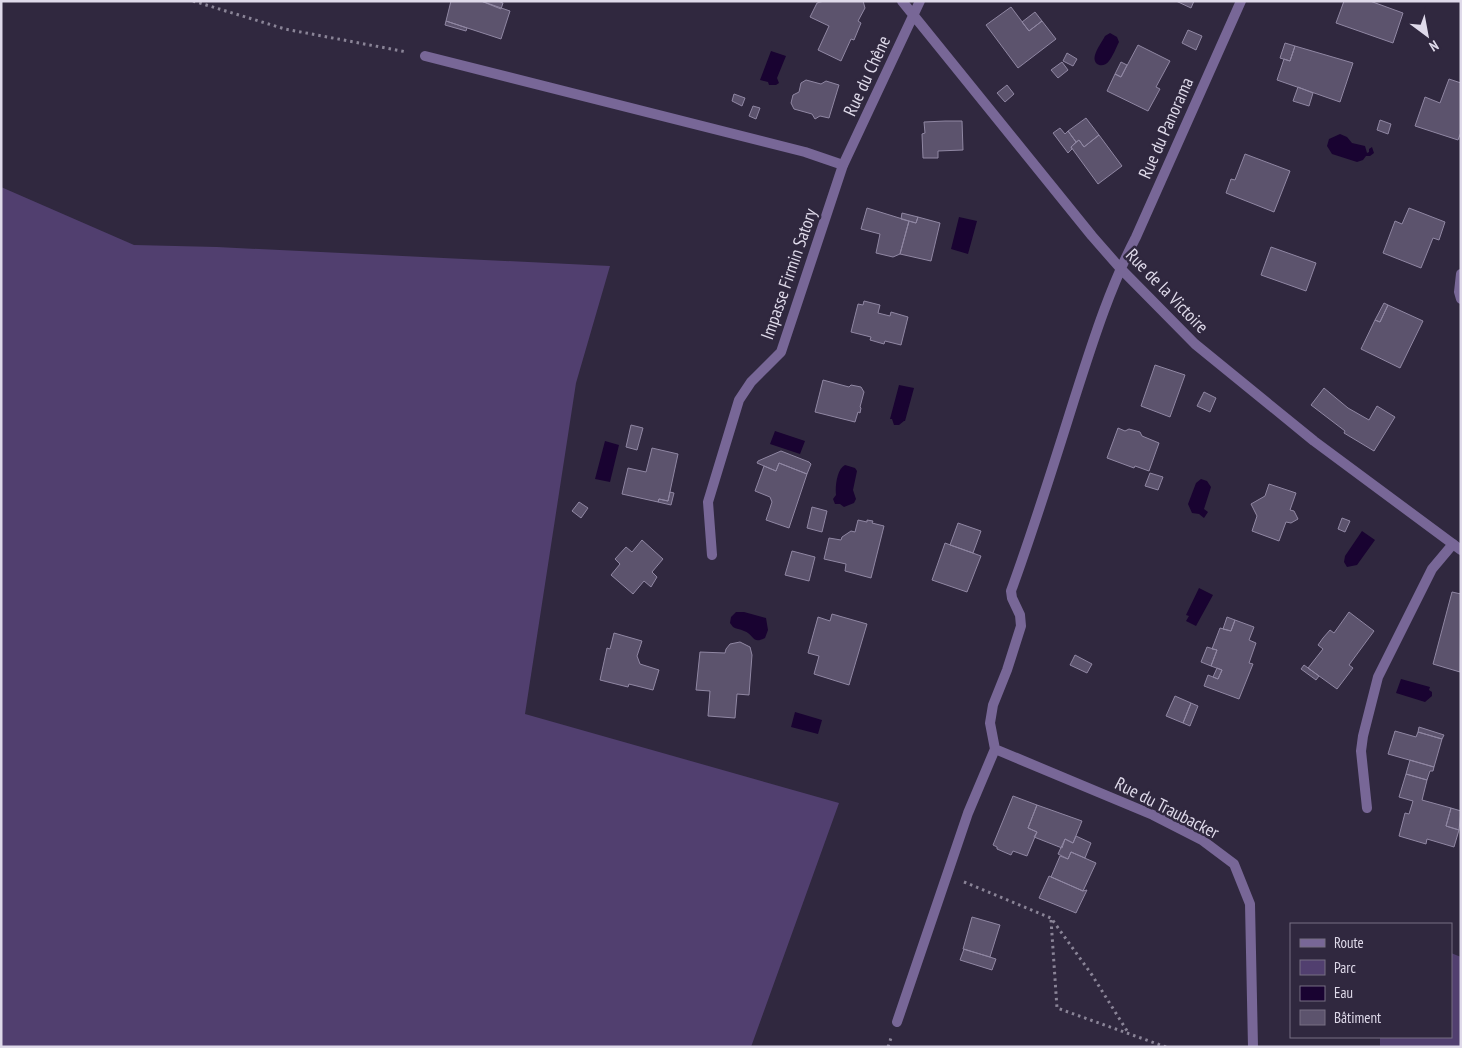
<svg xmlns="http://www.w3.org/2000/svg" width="1462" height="1048" viewBox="0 0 1462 1048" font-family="'PT Sans Narrow',sans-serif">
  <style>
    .green { fill: #513f6f }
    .water { fill: #190331 }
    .building { fill: #5c536d; stroke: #9087a3 }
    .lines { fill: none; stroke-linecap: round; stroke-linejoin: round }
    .path { stroke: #8a8497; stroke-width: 3; stroke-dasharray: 2.5 4; stroke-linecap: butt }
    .lane { stroke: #786797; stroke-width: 10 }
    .street { stroke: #786797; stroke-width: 10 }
    .labels { text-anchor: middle; stroke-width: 5; stroke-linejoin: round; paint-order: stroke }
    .street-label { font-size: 18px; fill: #dfdaea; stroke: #30283f }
  </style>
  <rect width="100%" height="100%" fill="#30283f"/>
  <path class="green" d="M1,187L134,245L217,247L610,266L576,383L525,714L839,803L751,1047H1Z
    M1451,953L1461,957V1047H1380V1037H1451Z"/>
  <path class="water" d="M1110,33L1117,37L1119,42C1116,48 1113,56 1109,61C1103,69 1092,65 1095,55C1097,48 1102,42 1105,36Z
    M771,51L786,56L777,78L779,83L776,85H769L768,82L760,80Z
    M1340,134L1347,137L1352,143L1365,146L1367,153L1369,152V149L1372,147L1374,153L1370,156H1366L1363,160L1357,162L1332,154L1327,146L1329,139Z
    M959,217L977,221L968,254L951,249Z
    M899,385L914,388L905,421H904L899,425H894L892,419H890Z
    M775,431L805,441L800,454L770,444Z
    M605,441L619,445L610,482L595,479Z
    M845,465L855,468L857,471L853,490L856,499L854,503L844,507L840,504H835L833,499L836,495C835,486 837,469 845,465Z
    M1201,479L1207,481L1211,487L1204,509L1208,512L1204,518L1199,514L1192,513L1188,504L1196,483Z
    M1362,531L1375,540L1357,565L1347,567L1344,562L1345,556Z
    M1199,588L1213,595L1196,626L1186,621L1189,616L1186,615Z
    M736,612H744L766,618L768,630L765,638C752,645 754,634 744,631C740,629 736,629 733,627L730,623L731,617Z
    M1401,679L1430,687L1429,690L1432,692V696L1425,702L1396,693Z
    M795,712L822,720L818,734L791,727Z"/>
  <path class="building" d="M451,1H481L510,11L501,39L446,21Z
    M481,1H498L503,3L501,9Z
    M824,1H863L865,8L858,21L861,23L854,40L851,39L841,61L818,50L829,26L810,17L817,3Z
    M1176,1H1194L1191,8Z
    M1344,1H1370L1403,13L1393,43L1336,23Z
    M1011,7L1029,31L1042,21L1056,39L1018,68L986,25Z
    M1035,12L1042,21L1029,31L1022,22Z
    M446,21L467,28L466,31L445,25Z
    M1188,30L1202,36L1196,50L1182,43Z
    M1285,43L1295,46L1290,61L1280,58Z
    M1138,45L1170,61L1156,87L1160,89L1148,111L1107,91L1115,74L1121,77Z
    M1295,46L1353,63L1340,102L1277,80L1284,59L1290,61Z
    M1067,53L1077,59L1073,66L1063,61Z
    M1062,62L1068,70L1058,78L1051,70Z
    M1121,62L1127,65L1121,77L1115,74Z
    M1449,79L1461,83V132L1458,140L1415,126L1425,97L1440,103Z
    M806,80L821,84L826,81L839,85L829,118L820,116L815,119L812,114L794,109L791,103L793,95L799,92L801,83Z
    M1007,85L1014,94L1005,102L997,93Z
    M1298,87L1313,93L1309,106L1293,101Z
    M734,94L745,98L742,106L732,101Z
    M753,106L760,108L756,119L749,116Z
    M1086,118L1099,135L1084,147L1079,140L1076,142L1068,131Z
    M1380,120L1391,124L1388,134L1377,130Z
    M945,121H962L963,150L938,151V158H923L922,134L925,133L924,122Z
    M1060,128L1065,134L1068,131L1076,142L1071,147L1072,149L1068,153L1053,133Z
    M1099,135L1122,166L1098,184L1071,147L1079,140L1084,147Z
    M1245,154L1290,171L1274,212L1226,193L1231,179L1235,180Z
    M867,208L909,221L900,254L893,257L876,253L880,234L861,229Z
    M1409,208L1445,222L1439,240L1433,238L1421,268L1383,253L1395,221L1402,224Z
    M902,213L918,217L916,223L901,219Z
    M918,217L940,223L931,261L900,254L909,221L916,223Z
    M1271,247L1316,263L1306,291L1261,275Z
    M864,301L880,305L878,313L890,316L891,312L908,317L901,345L885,341L884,344L870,340L871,337L851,332L858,304L863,305Z
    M1384,303L1388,305L1380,322L1375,320Z
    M1388,305L1423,321L1400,368L1361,349L1375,320L1380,322Z
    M1155,365L1185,375L1170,417L1141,406Z
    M823,380L849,387L851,385L861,387L864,392L860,407L861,408L860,413L858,412L855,422L815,412Z
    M1324,388L1348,408L1369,420L1377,406L1395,417L1374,451L1344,433L1345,431L1311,405Z
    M1204,392L1216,398L1210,412L1197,406Z
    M631,425L643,428L637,450L626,447Z
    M1118,428L1125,431L1129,429L1140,432L1142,436L1159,443L1149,471L1135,466L1134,468L1107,458Z
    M652,448L678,454L668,501L659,499L658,502L622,494L628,468L646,472Z
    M781,451L809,462L811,464L807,474L779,463L776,471L757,463L758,461Z
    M779,463L807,474L789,528L766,520L772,502L770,497L755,491L764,466L776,471Z
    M1150,473L1163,477L1158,490L1145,486Z
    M1269,484L1296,493L1290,510L1294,511L1298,519L1291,523L1286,522L1279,541L1252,531L1257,516L1251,504L1265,496Z
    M670,492L674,493L671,505L658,502L659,499L668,501Z
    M579,502L588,508L581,518L572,511Z
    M812,507L827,511L822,532L807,528Z
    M1342,518L1350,521L1345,532L1338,529Z
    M858,520L867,522V520L873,521L872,523L884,526L871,578L845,571L846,564L824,559L829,538L841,540L842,537L851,531L855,532Z
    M958,523L981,531L973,553L950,545Z
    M642,540L663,559L652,572L657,577L651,587L644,581L633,594L611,575L620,564L615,559L626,547L632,552Z
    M945,543L981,556L967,592L932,580Z
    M792,551L815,557L809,581L785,575Z
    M1452,592L1461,594L1460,672L1433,664Z
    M1349,612L1374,631L1349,665L1353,668L1337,689L1308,668L1323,649L1318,645L1323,638L1330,630L1334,633Z
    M832,614L867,624L849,685L814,674L819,656L808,653L818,617L830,621Z
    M1227,617L1235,620L1231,631L1223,629Z
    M1235,620L1254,627L1249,640L1256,643L1249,663L1253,664L1239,699L1204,686L1208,675L1218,679L1222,670L1211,666L1217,650L1212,649L1220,628L1231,631Z
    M614,633L642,641L637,656L640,664L659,670L653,690L629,684L628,687L600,680L607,648L610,649Z
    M740,642L750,647L752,655L749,695L737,694L735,718L708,716L710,691L696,690L700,652L725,653L726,649L730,644Z
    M1207,647L1217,650L1211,666L1201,662Z
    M1075,655L1092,664L1087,673L1070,665Z
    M1304,665L1319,676L1316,680L1301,669Z
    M1217,668L1222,670L1218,679L1213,677Z
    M1175,696L1191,703L1183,723L1166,716Z
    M1191,703L1198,706L1190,726L1183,723Z
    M1419,727L1444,735L1442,739L1418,732Z
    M1395,731L1416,737L1418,732L1442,739L1434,767L1388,754Z
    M1410,760L1434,767L1433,771H1430L1427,780L1406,774Z
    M1406,774L1427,780L1422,800L1451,808L1446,826L1459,830L1454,847L1427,839L1426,844L1399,836L1405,813L1409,814L1413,801L1399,797Z
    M1013,796L1037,805L1028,828L1037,832L1027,856L1013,851L1011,855L997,849V847L993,845Z
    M1037,805L1082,821L1073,843L1065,839L1062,848L1034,837L1037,832L1028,828Z
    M1451,808L1461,811L1459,830L1446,826Z
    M1076,836L1091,843L1085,858L1071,852L1068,859L1058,854L1065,839L1073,843Z
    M1071,852L1096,863L1083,891L1051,877L1060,856L1068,859Z
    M1049,876L1083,891L1087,890L1076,913L1039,898Z
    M972,917L1000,925L990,957L963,949Z
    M964,949L996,959L992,970L960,960Z"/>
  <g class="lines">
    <path class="path" d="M193,1L285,29L407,52
      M964,882L1051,918L1092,975L1129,1034
      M1051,920L1057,1008L1166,1047
      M888,1047L891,1038"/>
    <path class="lane" d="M425,56L805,152L843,165
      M1367,808L1361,751L1363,736L1378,677L1432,569L1453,544"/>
    <path class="street" d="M902,1L1092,236L1120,268L1195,344L1314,441L1461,550
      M1461,274L1459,292L1461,299
      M712,555L708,502L739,400L751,382L781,352L843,165L920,1
      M995,749L1153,815L1202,840L1234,864L1250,904L1253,1047
      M897,1022L968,813L995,749L990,723L993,705L1007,670L1021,626L1020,615L1012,598L1011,591C1034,528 1054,464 1074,400C1092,344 1109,289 1136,237L1241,1"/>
  </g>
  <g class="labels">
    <g class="street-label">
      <text transform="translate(867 76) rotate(-65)" y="6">Rue du Chêne</text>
      <text transform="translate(1166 128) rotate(-66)" y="6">Rue du Panorama</text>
      <text transform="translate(789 274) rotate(-71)" y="6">Impasse Firmin Satory</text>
      <text transform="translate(1167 291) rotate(46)" y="6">Rue de la Victoire</text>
      <text transform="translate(1167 808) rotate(27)" y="6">Rue du Traubacker</text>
    </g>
  </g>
  <rect width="1462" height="1048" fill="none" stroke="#dfdaea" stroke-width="5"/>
  <rect x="1290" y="923" width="162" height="115" fill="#30283f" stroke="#766f83"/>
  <rect x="1300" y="939" width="25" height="8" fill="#786797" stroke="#766f83"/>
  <text x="1334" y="948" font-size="15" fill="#dfdaea">Route</text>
  <rect x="1300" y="960" width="25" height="15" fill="#513f6f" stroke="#766f83"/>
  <text x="1334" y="973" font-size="15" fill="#dfdaea">Parc</text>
  <rect x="1300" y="986" width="25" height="15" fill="#190331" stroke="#766f83"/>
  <text x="1334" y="998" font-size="15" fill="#dfdaea">Eau</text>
  <rect x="1300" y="1010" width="25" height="15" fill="#5c536d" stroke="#766f83"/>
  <text x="1334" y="1023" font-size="15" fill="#dfdaea">Bâtiment</text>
  <g transform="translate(1427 35) rotate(148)" stroke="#30283f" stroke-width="4" paint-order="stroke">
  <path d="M0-4L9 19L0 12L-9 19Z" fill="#dfdaea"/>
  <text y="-8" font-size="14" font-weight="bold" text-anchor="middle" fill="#dfdaea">N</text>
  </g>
</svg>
